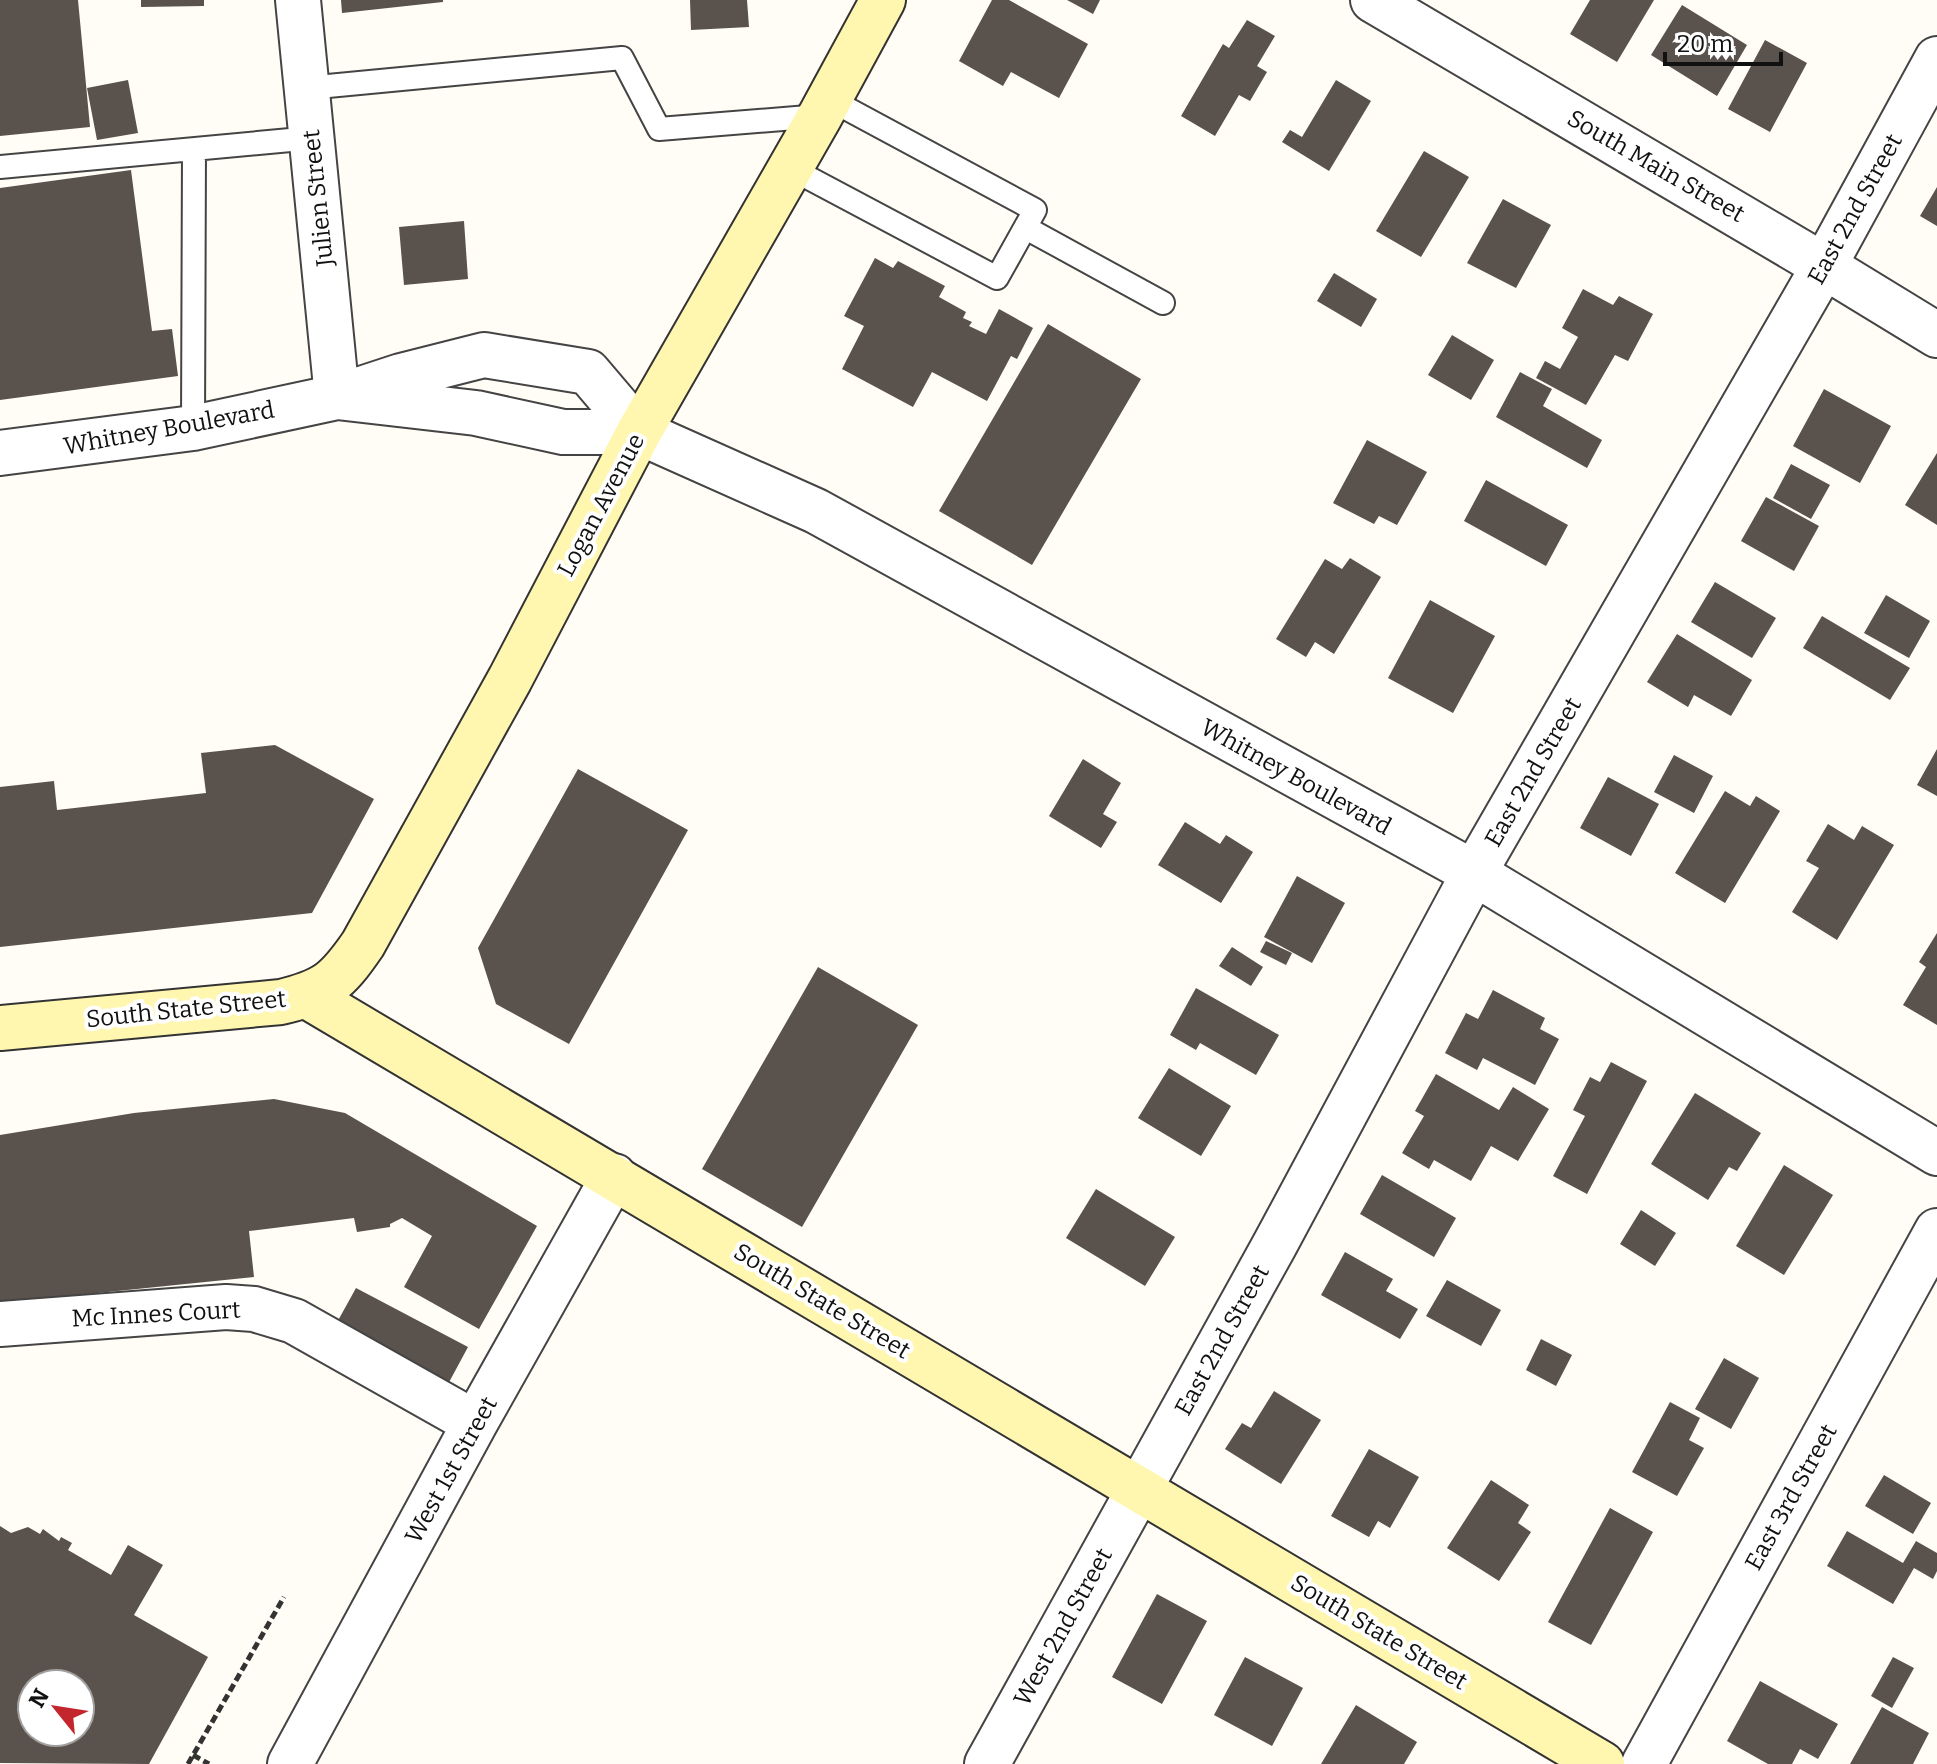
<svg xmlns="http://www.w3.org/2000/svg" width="1937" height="1764" viewBox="0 0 1937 1764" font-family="Bitter,serif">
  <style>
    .building { fill: #5a524d; fill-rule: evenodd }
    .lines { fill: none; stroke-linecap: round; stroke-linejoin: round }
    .service-casing { stroke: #444; stroke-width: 26 }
    .minor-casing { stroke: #444; stroke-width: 48 }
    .secondary-casing { stroke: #333; stroke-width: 48 }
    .path { stroke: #333; stroke-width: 5; stroke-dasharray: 8 4; stroke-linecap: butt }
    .service { stroke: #fff; stroke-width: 22 }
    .minor { stroke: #fff; stroke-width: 44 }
    .secondary { stroke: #fff6b0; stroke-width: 44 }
    .labels { text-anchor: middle; stroke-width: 8; stroke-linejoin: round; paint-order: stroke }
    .street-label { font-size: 24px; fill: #111; stroke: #fff }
  </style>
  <rect width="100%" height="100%" fill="#fffdf5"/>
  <path class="building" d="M0,0H78L90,127L0,136Z
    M141,0H204V6L141,7Z
    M341,0H443V2L342,13Z
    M690,0H747L749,27L691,30Z
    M992,0H1009L1088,44L1059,98L1011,72L1003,86L959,61Z
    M1067,0H1100L1093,14Z
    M1590,0H1654L1617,62L1570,34Z
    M1682,5L1747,45L1717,96L1651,55Z
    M1247,20L1275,36L1257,66L1267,72L1250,101L1239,95L1215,136L1181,116L1223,44L1229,48Z
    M1765,40L1807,63L1770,132L1728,109Z
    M128,80L138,133L97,140L87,88Z
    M1336,80L1371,101L1329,171L1282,142L1290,130L1302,137Z
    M1424,151L1469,177L1421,257L1376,231Z
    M131,170L152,331L172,329L178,376L0,400V188Z
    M1937,187V226L1920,216Z
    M1503,199L1551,225L1516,288L1467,263Z
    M464,221L468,279L404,285L399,227Z
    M875,258L893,268L898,261L945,286L939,297L966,312L963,318L972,322L969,326L986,334L999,309L1033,328L1017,359L1011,356L987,401L932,372L913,407L842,369L864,326L844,316Z
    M1334,273L1377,299L1361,327L1317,301Z
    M1583,289L1613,305L1619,296L1653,314L1628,361L1615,355L1586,405L1536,378L1545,361L1560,369L1578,337L1562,328Z
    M1048,324L1141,379L1032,565L939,511Z
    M1452,335L1494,360L1471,400L1428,375Z
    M1520,372L1552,389L1543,406L1602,440L1587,468L1496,417Z
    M1824,389L1891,426L1860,483L1793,446Z
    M1367,440L1427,472L1397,525L1379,516L1374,524L1333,503Z
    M1937,453V525L1905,505Z
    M1791,464L1830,485L1811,519L1773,498Z
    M1486,480L1568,525L1546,566L1464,521Z
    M1766,497L1819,526L1794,571L1741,541Z
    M1350,558L1381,577L1334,654L1315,642L1306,657L1276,639L1325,559L1342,569Z
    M1715,582L1776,618L1752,658L1691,622Z
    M1886,595L1930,621L1909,658L1864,633Z
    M1430,600L1495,636L1453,713L1388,678Z
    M1822,616L1910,668L1890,700L1803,648Z
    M1677,634L1752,680L1731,716L1694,695L1688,707L1647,682Z
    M275,745L374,799L312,913L0,947V787L54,781L57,810L206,793L201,753Z
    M1937,749V796L1917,785Z
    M1674,755L1713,776L1694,813L1654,792Z
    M1083,759L1121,783L1103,814L1117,822L1101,848L1049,816Z
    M578,769L688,830L569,1044L496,1004L478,948Z
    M1608,777L1659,804L1631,856L1580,828Z
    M1725,791L1750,806L1756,796L1780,811L1725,903L1675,873Z
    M1185,822L1220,844L1226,835L1253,852L1221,903L1158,865Z
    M1828,824L1854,840L1862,826L1894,845L1837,940L1792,912L1819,868L1806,861Z
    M1297,876L1345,903L1312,963L1264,937Z
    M1937,933V1025L1903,1005L1926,967L1919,962Z
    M1266,941L1292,953L1286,965L1260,952Z
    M1232,947L1263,967L1251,986L1219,966Z
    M818,967L918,1025L802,1227L702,1169Z
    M1196,988L1279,1035L1256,1075L1200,1043L1196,1050L1170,1035Z
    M1493,990L1545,1018L1540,1029L1559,1039L1535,1085L1483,1058L1477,1070L1445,1053L1466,1013L1478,1019Z
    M1611,1062L1647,1081L1587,1194L1553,1176L1585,1116L1573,1110L1590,1077L1600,1082Z
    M1169,1068L1231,1106L1201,1156L1138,1118Z
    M1436,1074L1499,1110L1513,1087L1549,1109L1518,1161L1491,1146L1471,1181L1434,1160L1429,1169L1402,1153L1424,1116L1415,1111Z
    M1695,1093L1761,1133L1737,1171L1729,1167L1708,1200L1651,1164Z
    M274,1099L345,1113L537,1226L479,1329L404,1287L432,1236L402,1218L390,1224V1227L357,1232L354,1218L249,1231L254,1277L0,1303V1135L134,1113Z
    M1784,1165L1833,1195L1784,1275L1736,1246Z
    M1382,1175L1456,1218L1434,1257L1360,1214Z
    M1096,1189L1175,1237L1145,1286L1066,1238Z
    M1641,1210L1676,1233L1655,1266L1620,1244Z
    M1345,1252L1393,1279L1386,1291L1418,1309L1400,1339L1321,1295Z
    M1447,1280L1501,1310L1481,1346L1426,1316Z
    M356,1288L468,1347L447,1386L335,1326Z
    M1541,1339L1572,1355L1556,1386L1526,1370Z
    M1724,1358L1759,1378L1731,1429L1695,1409Z
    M1274,1391L1321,1420L1281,1484L1225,1449L1242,1423L1251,1428Z
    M1670,1402L1700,1418L1689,1440L1704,1448L1677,1496L1632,1472Z
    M1369,1449L1419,1477L1390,1528L1378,1521L1369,1537L1331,1516Z
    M1884,1475L1931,1503L1913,1534L1865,1506Z
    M1491,1480L1529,1505L1518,1523L1531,1532L1499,1581L1447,1548Z
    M1610,1508L1653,1532L1591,1645L1548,1622Z
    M0,1526L11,1533L28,1527L40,1534L43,1529L59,1541L61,1537L72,1543L68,1550L111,1575L128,1545L163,1565L134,1615L208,1657L149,1764L0,1763ZM32,1684H80V1732H32Z
    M1847,1531L1903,1563L1916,1541L1937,1553V1571L1933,1579L1914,1568L1893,1604L1827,1566Z
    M1157,1594L1207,1621L1162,1704L1112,1677Z
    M1245,1657L1303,1688L1272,1746L1214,1715Z
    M1893,1657L1914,1668L1892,1708L1871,1696Z
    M1760,1681L1838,1724L1818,1759L1800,1749L1792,1764H1768L1727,1741Z
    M1356,1705L1417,1742L1404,1764H1321Z
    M1882,1707L1929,1733L1913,1764H1850Z"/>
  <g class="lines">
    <defs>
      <path id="service" d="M307,88L622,58L659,129L820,116
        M0,167L312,138
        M790,168L997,278L1035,210L829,99
        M1026,228L1163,303
        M193,428L194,149"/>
      <path id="minor" d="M298,0L337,397
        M1373,0L1824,266L1937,335
        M337,397L476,413L563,432H639L816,511L1474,873L1937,1153
        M0,453L193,428L337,397L401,376L484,355L588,372L639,432
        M0,1324L226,1307L254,1309L294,1321L475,1423
        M290,1764L475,1423L614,1176
        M987,1764L1274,1246L1474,873L1824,266L1937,59
        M1644,1764L1937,1231"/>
      <path id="secondary" d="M307,996L1602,1764
        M0,1028L281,1002C326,991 337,982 363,944L510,679L639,432L820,116L883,0"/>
    </defs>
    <use href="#service" class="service-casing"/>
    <use href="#minor" class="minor-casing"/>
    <use href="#secondary" class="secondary-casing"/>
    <path class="path" d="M193,1755L209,1764
      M188,1764L284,1597"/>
    <use href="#service" class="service"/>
    <use href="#minor" class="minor"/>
    <use href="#secondary" class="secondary"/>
  </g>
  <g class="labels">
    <g class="street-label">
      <text transform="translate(1656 166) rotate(30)" y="8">South Main Street</text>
      <text transform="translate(318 198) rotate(-96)" y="8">Julien Street</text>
      <text transform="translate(1855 209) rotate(-61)" y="8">East 2nd Street</text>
      <text transform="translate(169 428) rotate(-10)" y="8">Whitney Boulevard</text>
      <text transform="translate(601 505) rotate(-62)" y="8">Logan Avenue</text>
      <text transform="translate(1533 772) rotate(-60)" y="8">East 2nd Street</text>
      <text transform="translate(1296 777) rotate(29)" y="8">Whitney Boulevard</text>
      <text transform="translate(186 1009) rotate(-6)" y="8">South State Street</text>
      <text transform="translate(822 1301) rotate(31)" y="8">South State Street</text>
      <text transform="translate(156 1314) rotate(-3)" y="8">Mc Innes Court</text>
      <text transform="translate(1222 1340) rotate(-61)" y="8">East 2nd Street</text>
      <text transform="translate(451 1470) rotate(-61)" y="8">West 1st Street</text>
      <text transform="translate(1791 1497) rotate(-61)" y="8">East 3rd Street</text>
      <text transform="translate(1063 1627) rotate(-61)" y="8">West 2nd Street</text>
      <text transform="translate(1379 1632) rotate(31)" y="8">South State Street</text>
    </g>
  </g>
  <g transform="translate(56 1708) rotate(300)"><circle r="38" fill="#ffffff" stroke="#a0a0a0" stroke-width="2"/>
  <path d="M0-6L14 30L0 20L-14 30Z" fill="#c4262e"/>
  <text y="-12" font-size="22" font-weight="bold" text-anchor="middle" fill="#111111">N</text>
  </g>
  <path d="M1665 52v12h116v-12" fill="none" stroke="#111111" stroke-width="4"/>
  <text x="1677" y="52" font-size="24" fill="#111111" stroke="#ffffff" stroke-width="6" paint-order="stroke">20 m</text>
</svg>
